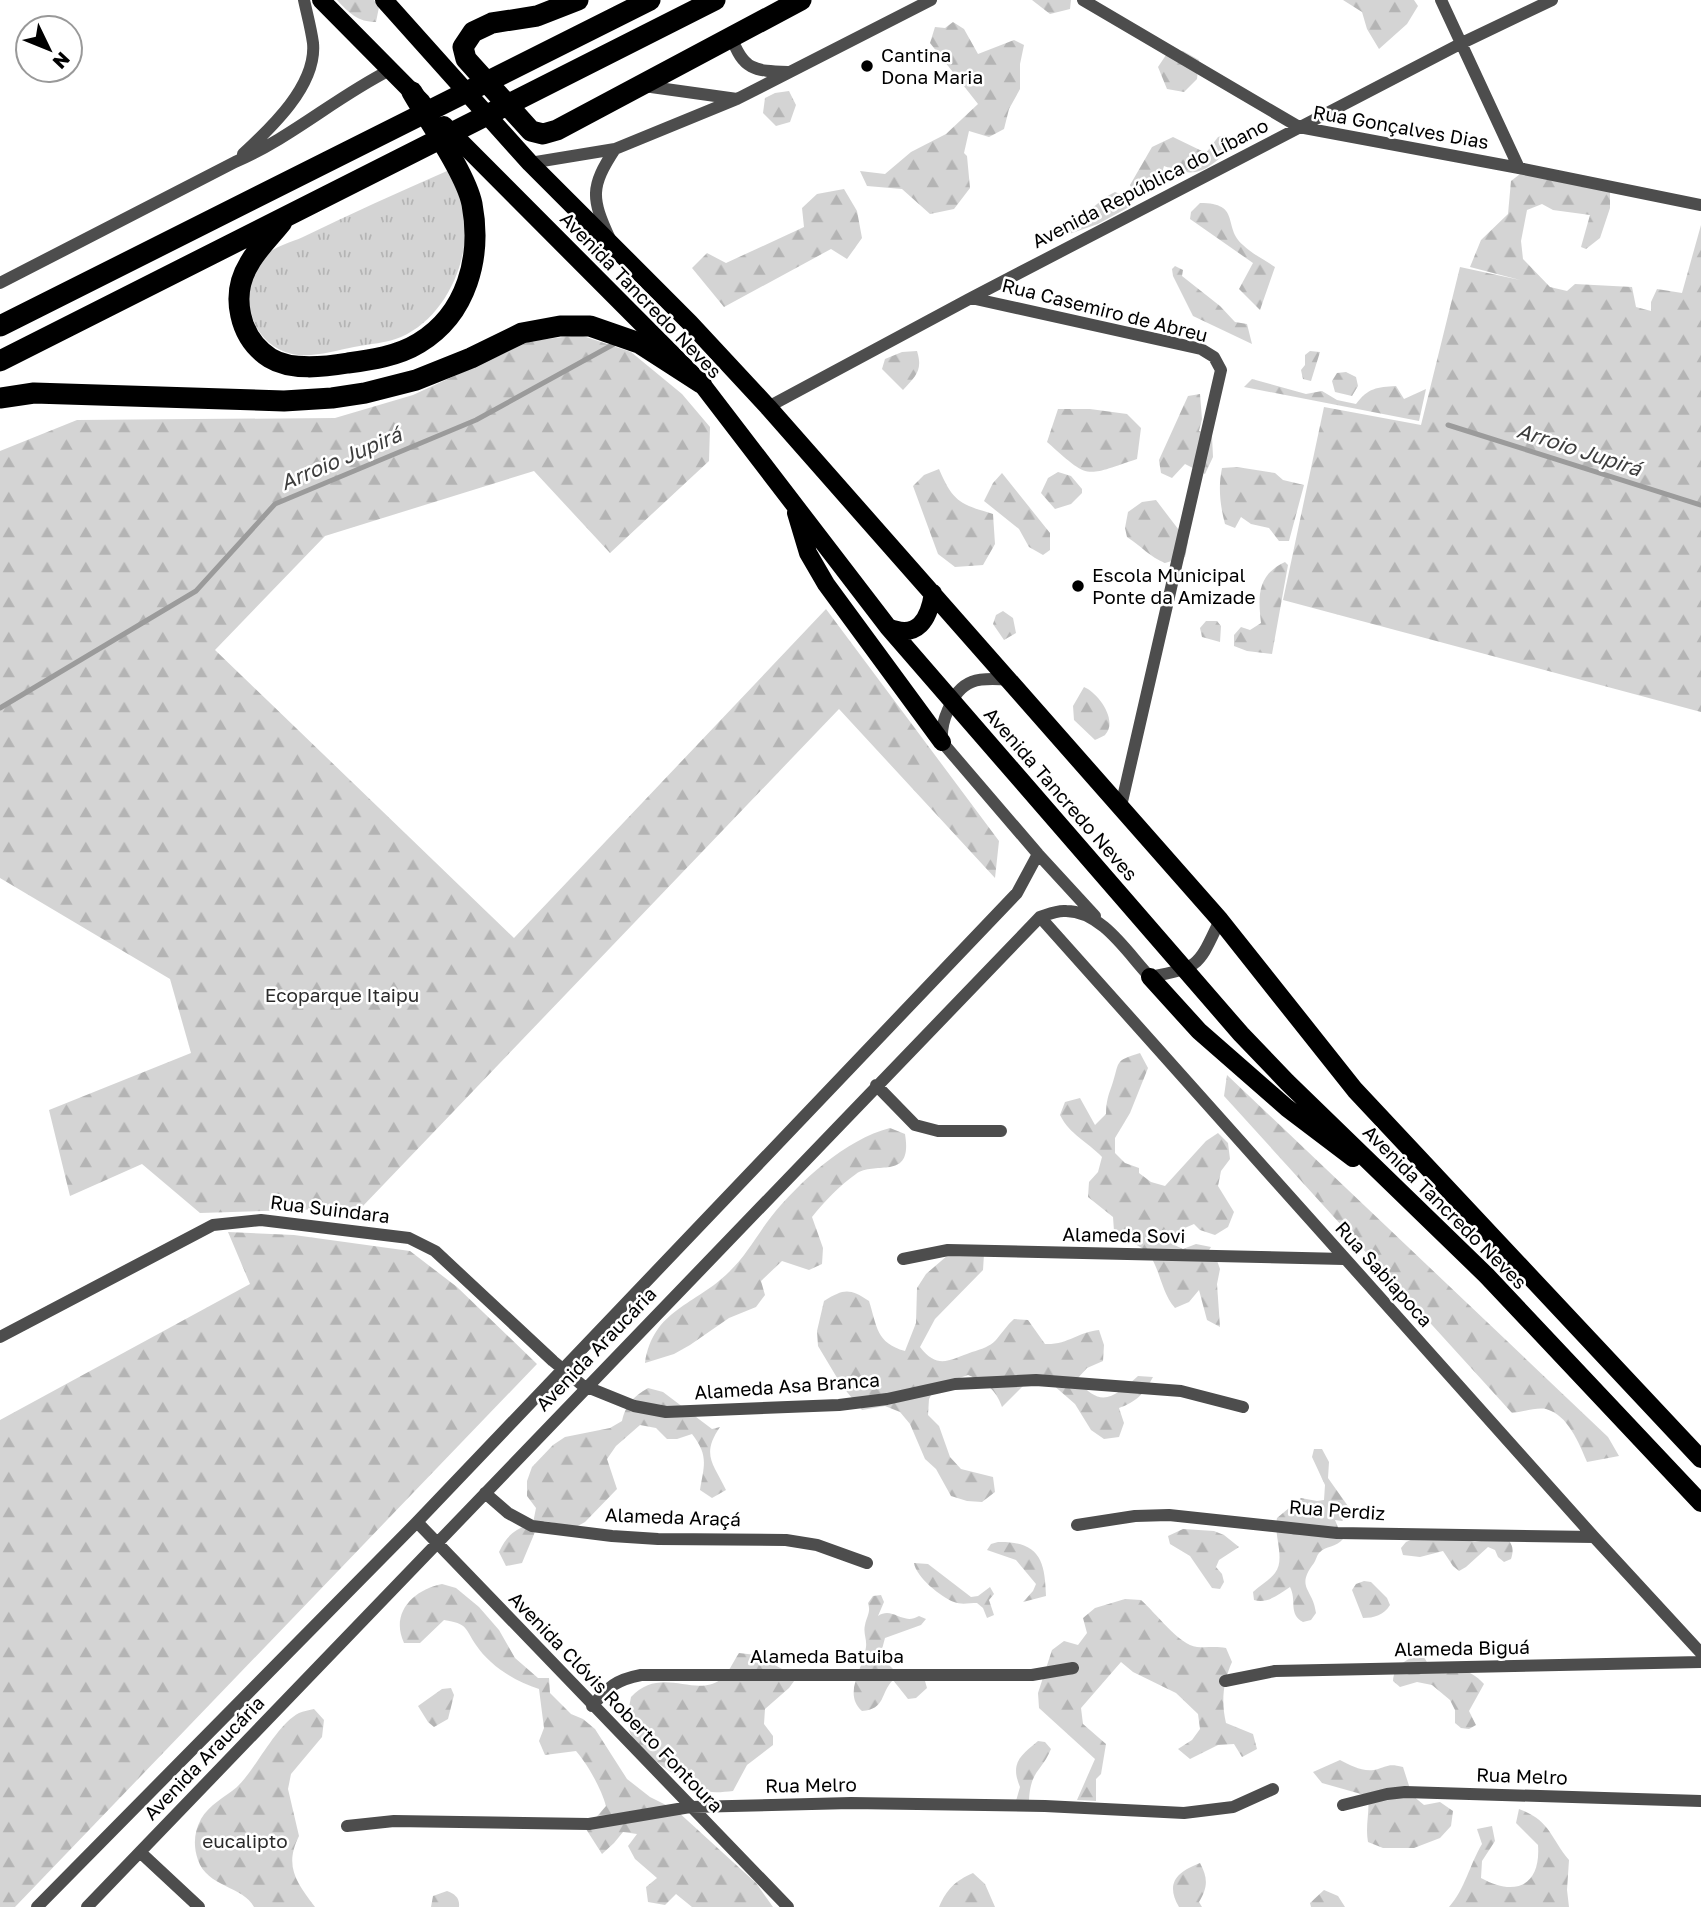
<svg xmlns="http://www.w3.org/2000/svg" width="1701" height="1907" viewBox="0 0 1701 1907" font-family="'Golos Text',sans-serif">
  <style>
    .grass { fill: url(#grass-tufts) }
    .forest { fill: url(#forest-firs) }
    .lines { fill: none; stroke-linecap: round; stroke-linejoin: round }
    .stream { stroke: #9b9b9b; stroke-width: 5 }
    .minor { stroke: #4d4d4d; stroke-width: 12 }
    .major { stroke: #000; stroke-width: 18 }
    .highway { stroke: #000; stroke-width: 21 }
    .poi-dot { fill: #000; stroke: #fff; stroke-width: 2.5 }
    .labels { text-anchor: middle; stroke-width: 5; stroke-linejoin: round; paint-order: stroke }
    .poi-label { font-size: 19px; fill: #000; stroke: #fff; text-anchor: start }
    .street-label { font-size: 19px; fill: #000; stroke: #fff }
    .park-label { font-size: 19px; fill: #2b2b2b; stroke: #fff }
    .water-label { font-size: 21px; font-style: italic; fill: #3c3c3c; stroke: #fff }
  </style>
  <defs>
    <pattern id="grass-tufts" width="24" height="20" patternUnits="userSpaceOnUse" patternTransform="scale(1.75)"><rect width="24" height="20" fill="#d4d4d4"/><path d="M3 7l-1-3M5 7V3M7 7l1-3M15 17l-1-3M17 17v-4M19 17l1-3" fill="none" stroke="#b4b4b4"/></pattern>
    <pattern id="forest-firs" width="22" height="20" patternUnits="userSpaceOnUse" patternTransform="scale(1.75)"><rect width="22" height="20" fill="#d4d4d4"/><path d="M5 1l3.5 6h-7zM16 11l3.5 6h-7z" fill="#b4b4b4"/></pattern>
  </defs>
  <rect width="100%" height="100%" fill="#fff"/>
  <path class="grass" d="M447,171L451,173C455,182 460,192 462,202C475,251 449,316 401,337C387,343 369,344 354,347C334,351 312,358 292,354C247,344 237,287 265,256C273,247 292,242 303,237C350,214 399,192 447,171Z"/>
  <path class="forest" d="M337,0H374L379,7L376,22C358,22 349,13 337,0Z
    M1032,0H1071L1070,9L1050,14Z
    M1343,0H1414L1418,6L1407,24L1379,49L1367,29L1362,12Z
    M953,22L964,29L978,54L1014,40L1024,45L1020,64V89L1009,109L1004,129L989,137L969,131L964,153L967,156L970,188L954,209L930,214L902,189L867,186L860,171L885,174L911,152L946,134L978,104L930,43L935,27L945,28Z
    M1183,51L1199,60L1197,79L1184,92L1167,89L1158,67L1166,55Z
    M789,91L796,105L790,122L776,126L763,113L765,98L775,93Z
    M1226,135L1235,146C1206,168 1201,181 1164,166L1160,180L1147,195L1134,192L1130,185L1152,147L1173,137L1206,153L1218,137Z
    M1520,174L1610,190V208L1600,238L1586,249L1581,247L1590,215L1553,210L1542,204L1527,210L1521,241L1523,259L1550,287L1567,291L1575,284L1632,287L1636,307L1651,311V302L1657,289L1682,293L1701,225V712L1283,600L1324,407L1421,425L1460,267L1520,280L1470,267L1481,240L1508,214L1511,181Z
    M844,189L857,211L862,238L847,259L831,249L724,307L692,268L707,253L726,263L804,227L802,208L817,194Z
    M1115,192L1126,196L1129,207L1098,224L1069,234V226C1086,216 1098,200 1115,192Z
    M1200,203C1242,203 1222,227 1243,245C1252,254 1265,260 1275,267L1260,310L1239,289L1253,263L1190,219L1191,212Z
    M1175,266L1183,270L1182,276L1220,306L1235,322L1247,324L1252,344L1193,316L1173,276L1172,269Z
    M580,335L631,352L682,394L710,427L709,461L610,553L534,471L325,536L215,650L514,938L826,609L999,841L995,878L839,709L361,1208L200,1213L142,1164L70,1196L49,1110L191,1053L170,979L0,878V451L77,420L335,418L413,395L530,341Z
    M917,351C923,370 916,376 903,390L882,369L885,359L902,352Z
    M1310,351L1320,352L1311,381L1303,379L1301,370L1305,365V355Z
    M1346,372L1356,377L1358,386L1352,396L1335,392L1332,381L1337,373Z
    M1252,379L1306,394L1322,391L1337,400L1356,404C1368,388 1377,387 1396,386L1404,399L1426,389L1419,421L1244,387Z
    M1200,394L1202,419L1199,431L1212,436L1213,457L1205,474L1185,464L1172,478L1161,473L1159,460L1188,396Z
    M1058,409H1090L1127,414L1141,428L1137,459C1083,477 1090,480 1047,442Z
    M1237,467L1275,473L1283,480L1304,485L1289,541H1279L1269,528L1251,524L1241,517L1235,528L1225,524C1220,505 1218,487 1222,468Z
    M939,469C953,502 960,504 993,514L995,544L983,565L955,567L938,554L913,486L924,475Z
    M1058,472L1071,476L1082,489V493L1071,504L1055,509L1041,493L1048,478Z
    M1002,473L1050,533V550L1043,555L1029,547L1019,529L984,501L993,483Z
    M1156,500L1188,542L1185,557L1165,563C1150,557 1141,546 1127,537L1125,528L1128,512L1142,502Z
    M1285,562L1288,565L1272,654L1247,651L1234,646V635L1241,627L1250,630L1261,623C1258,596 1257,575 1285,562Z
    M1003,611L1013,618L1016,633L1004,640L993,624L996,615Z
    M1206,621H1217L1221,626L1220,642L1202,637L1200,628Z
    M1084,687C1097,692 1119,720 1105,735C1104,736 1097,739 1095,740L1074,720L1073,706Z
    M1140,1053L1148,1068L1130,1113L1115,1138V1153L1125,1163L1139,1168V1173L1151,1182L1165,1186L1206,1141L1218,1133L1228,1143L1230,1159L1221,1171L1218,1186L1234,1212L1228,1227L1215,1235L1200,1230L1194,1224L1180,1230L1170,1243L1183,1249L1196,1244L1211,1247L1203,1260L1215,1255L1220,1269L1217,1284L1220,1327L1207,1320L1199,1290L1189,1302L1175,1308C1162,1293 1161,1274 1151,1257C1142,1244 1126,1242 1114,1231L1113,1217L1088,1197L1089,1182L1098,1172L1102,1157C1087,1141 1070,1135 1060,1115L1065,1102L1080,1098L1095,1125L1106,1114C1106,1102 1108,1096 1112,1085C1120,1062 1113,1061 1140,1053Z
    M1227,1075L1608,1437L1619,1456L1587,1462C1579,1443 1568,1415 1546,1409C1537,1407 1522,1412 1512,1413L1224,1096Z
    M890,1128L905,1134C913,1182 877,1160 856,1174C840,1185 824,1202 812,1217L823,1248L822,1264L809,1270L782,1261L761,1281L765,1295L756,1307L729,1318L690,1345L674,1354L645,1363C653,1309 696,1305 729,1272C746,1256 757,1235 771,1217C799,1182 846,1139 890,1128Z
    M228,1232L294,1235L410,1251L457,1287L537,1364L15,1907H0V1420L250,1284Z
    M955,1249L984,1254L983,1270L935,1319L920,1347C938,1370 949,1360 972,1352C982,1349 989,1347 996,1340C1002,1333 1007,1325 1014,1319L1028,1320L1045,1344C1068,1345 1078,1332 1099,1330L1104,1345L1103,1361L1087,1368L1077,1379C1101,1410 1114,1397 1138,1376L1153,1377C1144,1394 1136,1402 1119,1408L1124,1423L1119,1437L1104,1439L1091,1430L1075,1404L1052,1384L1027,1382L1002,1407C996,1389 985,1382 968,1375L936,1386L929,1399L928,1415L939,1426L950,1457L961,1469L993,1477L995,1492L982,1502L967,1501L951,1496L936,1469L925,1459L910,1424L900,1412L885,1406L862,1410L842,1386L818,1346L817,1331L824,1301C844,1289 849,1288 869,1301C877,1326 876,1343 905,1351L916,1323L917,1288L926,1274Z
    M648,1388L663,1392L712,1429L720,1427C701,1455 713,1463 726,1490L712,1498L700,1490C704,1465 709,1456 692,1434L677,1439H667L656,1428L640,1425L616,1446L607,1459L617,1489L585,1522L576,1527L544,1521L535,1532L522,1563L506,1566L499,1552C507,1535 515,1529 533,1523L536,1508L527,1496V1481L532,1467L553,1445L565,1437L610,1428L622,1421C626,1404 633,1397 648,1388Z
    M1314,1449H1322L1329,1462L1328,1478L1350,1509L1348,1516L1342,1521L1335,1520L1343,1539C1336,1548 1326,1545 1319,1553C1317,1555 1316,1560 1314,1563C1295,1588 1313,1588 1316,1613L1311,1620L1303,1622C1288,1614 1297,1600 1290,1587C1279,1594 1268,1604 1254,1600L1253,1592C1260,1585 1269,1581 1275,1573C1286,1559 1273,1535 1277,1518L1301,1498L1317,1501L1324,1500L1325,1485L1312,1457Z
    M1183,1529L1214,1531L1224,1535L1239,1547L1219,1560L1216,1567L1222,1574L1224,1582L1220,1589L1212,1588L1190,1556L1170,1544L1168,1536Z
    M1506,1537C1513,1545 1514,1549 1511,1559L1504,1562L1498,1557L1495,1550L1488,1547L1466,1567L1459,1571L1453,1566L1443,1551L1420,1557L1403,1555L1401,1548L1406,1542L1413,1539H1461L1475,1542Z
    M998,1542C1040,1541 1045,1561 1046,1596L1023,1602L1033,1591L1036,1584L1016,1560L987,1550L991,1544Z
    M914,1563L928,1564L971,1597L978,1596L990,1587L994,1594L989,1600L994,1615L987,1618L983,1608L977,1603C969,1603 961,1605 954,1602C941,1597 916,1577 914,1563Z
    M1364,1581L1371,1582L1387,1598L1390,1605C1384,1615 1374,1618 1363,1618L1352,1590L1356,1584Z
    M442,1584L456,1588L479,1607L499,1630L515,1658L538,1678H549L550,1693L571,1714L583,1719L595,1729L627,1779L650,1797L676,1810L756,1883L773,1907H692L676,1894L665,1905L648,1902L646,1887L657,1878L635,1859L628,1846L637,1834L623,1832L614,1843L602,1854L586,1829L606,1806C601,1788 588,1765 576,1751L545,1755L539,1741L544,1728L539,1689C516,1682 490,1666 476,1645C464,1627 468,1624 444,1620L420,1643H404C390,1613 413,1590 442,1584Z
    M881,1595L884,1602L878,1616C893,1606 902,1626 919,1616L926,1619L921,1625L885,1638L881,1653L884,1660L895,1671L925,1681L927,1688L916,1698L908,1699L893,1680C880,1693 886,1709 862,1711C842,1693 864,1668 866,1647C867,1639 863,1633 865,1625C867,1616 871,1612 868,1603L873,1596Z
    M1125,1599L1141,1600C1155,1612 1179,1645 1197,1647C1207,1648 1215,1646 1226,1648L1232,1662C1223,1682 1221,1702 1226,1723L1253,1734L1257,1749L1242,1757L1234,1744L1218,1745L1190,1759L1178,1749L1192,1740L1200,1729L1198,1714L1176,1693L1133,1672L1121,1662L1081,1708L1083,1724L1106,1744L1101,1774L1096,1779V1801L1077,1800L1095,1759L1039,1708L1038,1693L1052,1650L1064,1641L1078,1645L1087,1633L1083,1618L1095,1608Z
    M739,1653L756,1655L797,1677L789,1688L765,1709L764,1724L773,1736V1745L747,1765L733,1791C722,1792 710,1794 700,1789C681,1780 635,1751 629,1730C626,1720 629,1708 631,1697C661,1665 694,1698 720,1680C728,1675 734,1660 739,1653Z
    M1417,1655L1424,1657L1428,1664C1449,1666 1469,1667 1484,1684L1469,1711L1476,1725L1469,1729L1461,1728L1455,1723V1710L1450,1700L1432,1685L1417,1682L1400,1687L1393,1681C1394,1666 1404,1661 1417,1655Z
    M451,1688L454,1695L448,1719L434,1727L428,1722L418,1706L442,1689Z
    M314,1709L324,1720L322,1737L291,1774L288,1789L299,1836C284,1866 296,1882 315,1907H254C243,1886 207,1887 198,1860C193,1846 194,1832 201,1819C209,1805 225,1797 237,1787C256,1769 276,1725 299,1713C303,1711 310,1710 314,1709Z
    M1038,1741L1045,1742L1051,1749C1041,1773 1030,1770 1029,1802L1016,1801L1020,1787C1010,1763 1020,1756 1038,1741Z
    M1340,1760C1350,1765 1362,1772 1374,1770C1388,1767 1387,1763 1403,1767L1412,1795L1424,1805L1440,1802L1453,1811L1451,1826L1440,1838L1414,1848H1383L1368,1842C1365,1826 1370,1812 1368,1796L1322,1783L1313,1772Z
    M1519,1809C1550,1820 1550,1837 1569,1860L1567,1890L1569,1907H1449C1465,1889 1470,1864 1482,1844L1477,1829L1492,1826L1495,1841L1482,1861L1481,1878C1515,1897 1541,1886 1538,1845L1516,1823Z
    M1200,1863C1208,1878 1208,1887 1199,1902L1202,1907H1179C1165,1883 1177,1872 1200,1863Z
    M973,1873L985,1884L995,1907H939C947,1889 955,1881 973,1873Z
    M1324,1890L1338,1896L1345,1907H1311L1310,1903Z
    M447,1891C455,1894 460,1898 459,1907H431L433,1896Z"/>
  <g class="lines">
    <path class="stream" d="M1448,425L1701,505
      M0,708L196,591L275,504L476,420L614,344"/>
    <path class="minor" d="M1083,0L1299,127L1519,168L1701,205
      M1441,0L1519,168
      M731,36C743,70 754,71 788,72
      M644,86L737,99
      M243,154C271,128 317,85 313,43C311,28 307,14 304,0
      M530,163L615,149L737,99L931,0
      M610,239C591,198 590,187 615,149
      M0,283L235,162C291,138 336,97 390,70
      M971,298L1201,349L1214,357L1221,370L1121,806
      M768,407L971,298L1462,43L1552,0
      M1010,680C979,677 960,678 948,710C943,721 941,730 942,742L1038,854L1095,916
      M1040,917L1594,1537L1701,1653
      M876,1085L915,1125L938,1131H1001
      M903,1259L948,1250L1344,1259
      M0,1337L213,1225L261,1220L409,1238L435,1251L553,1361L582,1385L634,1406L666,1412L839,1405L887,1399L955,1384L1036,1380L1181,1391L1243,1407
      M485,1493L508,1513L532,1526L612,1536L658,1539L786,1540L817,1545L867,1563
      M417,1522L788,1907
      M1077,1525L1135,1516L1169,1515L1337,1533L1594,1537
      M1225,1681L1275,1671L1701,1662
      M592,1706C609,1687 615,1680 641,1675H1032L1073,1668
      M1343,1805L1387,1794L1405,1792L1701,1801
      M347,1826L394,1821L589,1824L690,1807L851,1803L1045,1806L1184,1813L1233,1807L1273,1789
      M140,1852L199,1907
      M37,1907L417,1522L1017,893L1038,854
      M87,1907L1040,917C1049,914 1057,910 1066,911C1102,911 1128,954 1150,977C1201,967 1198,966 1220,920"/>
    <path class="major" d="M321,0L422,102
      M384,0L530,163L690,323L768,407L1220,920L1355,1090L1701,1459
      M444,125L701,383L888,627L1241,1034L1287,1082L1487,1276L1701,1503
      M796,513L808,553L826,584L942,742
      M888,627C918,640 929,619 933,593
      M1150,977L1199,1031L1287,1108L1353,1158"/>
    <path class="highway" d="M578,0L537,16L492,23L473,32L463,47L466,59L531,131L543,134L557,130L801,0
      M282,222C271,236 257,249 249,264C230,295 239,338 270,358C291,371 324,367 348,363C371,360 398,356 419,343C467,314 482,257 472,204C466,174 428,120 412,92
      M0,326L650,0
      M0,361L715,0
      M0,398L34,393L284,401L332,398L365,393L416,380L471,358L522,333L560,326H590L639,343L701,383"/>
  </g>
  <g class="poi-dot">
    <circle cx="867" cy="66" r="7"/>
    <circle cx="1078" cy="586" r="7"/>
  </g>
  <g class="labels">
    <g class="poi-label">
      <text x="881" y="62">Cantina<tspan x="881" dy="22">Dona Maria</tspan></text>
      <text x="1092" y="582">Escola Municipal<tspan x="1092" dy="22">Ponte da Amizade</tspan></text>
    </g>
    <g class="street-label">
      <text transform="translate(1401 127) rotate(10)" y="7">Rua Gonçalves Dias</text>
      <text transform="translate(1150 183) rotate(-27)" y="7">Avenida República do Líbano</text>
      <text transform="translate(641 295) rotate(46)" y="7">Avenida Tancredo Neves</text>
      <text transform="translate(1105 310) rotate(14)" y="7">Rua Casemiro de Abreu</text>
      <text transform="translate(1061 794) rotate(49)" y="7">Avenida Tancredo Neves</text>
      <text transform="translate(1445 1207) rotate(45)" y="7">Avenida Tancredo Neves</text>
      <text transform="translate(330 1209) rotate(7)" y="7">Rua Suindara</text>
      <text transform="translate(1124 1235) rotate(1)" y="7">Alameda Sovi</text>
      <text transform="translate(1384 1274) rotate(48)" y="7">Rua Sabiapoca</text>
      <text transform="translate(596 1349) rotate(-46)" y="7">Avenida Araucária</text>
      <text transform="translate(787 1386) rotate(-4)" y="7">Alameda Asa Branca</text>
      <text transform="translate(1337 1510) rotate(4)" y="7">Rua Perdiz</text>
      <text transform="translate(673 1517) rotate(2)" y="7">Alameda Araçá</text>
      <text transform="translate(1462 1648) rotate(-1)" y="7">Alameda Biguá</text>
      <text x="827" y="1663">Alameda Batuiba</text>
      <text transform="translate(616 1702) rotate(46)" y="7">Avenida Clóvis Roberto Fontoura</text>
      <text transform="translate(204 1758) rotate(-46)" y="7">Avenida Araucária</text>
      <text transform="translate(1522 1776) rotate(2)" y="7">Rua Melro</text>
      <text transform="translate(811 1785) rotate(-1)" y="7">Rua Melro</text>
    </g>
    <g class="park-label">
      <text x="342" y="1002">Ecoparque Itaipu</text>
      <text x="245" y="1848">eucalipto</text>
    </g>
    <g class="water-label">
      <text transform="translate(1579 450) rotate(18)" y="7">Arroio Jupirá</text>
      <text transform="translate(341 459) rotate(-23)" y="7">Arroio Jupirá</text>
    </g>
  </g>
  <g transform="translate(49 49) rotate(133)"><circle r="33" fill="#ffffff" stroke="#999999" stroke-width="2"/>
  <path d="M0-5L12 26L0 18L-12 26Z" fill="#000000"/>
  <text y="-10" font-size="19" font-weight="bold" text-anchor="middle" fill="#000000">N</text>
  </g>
</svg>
